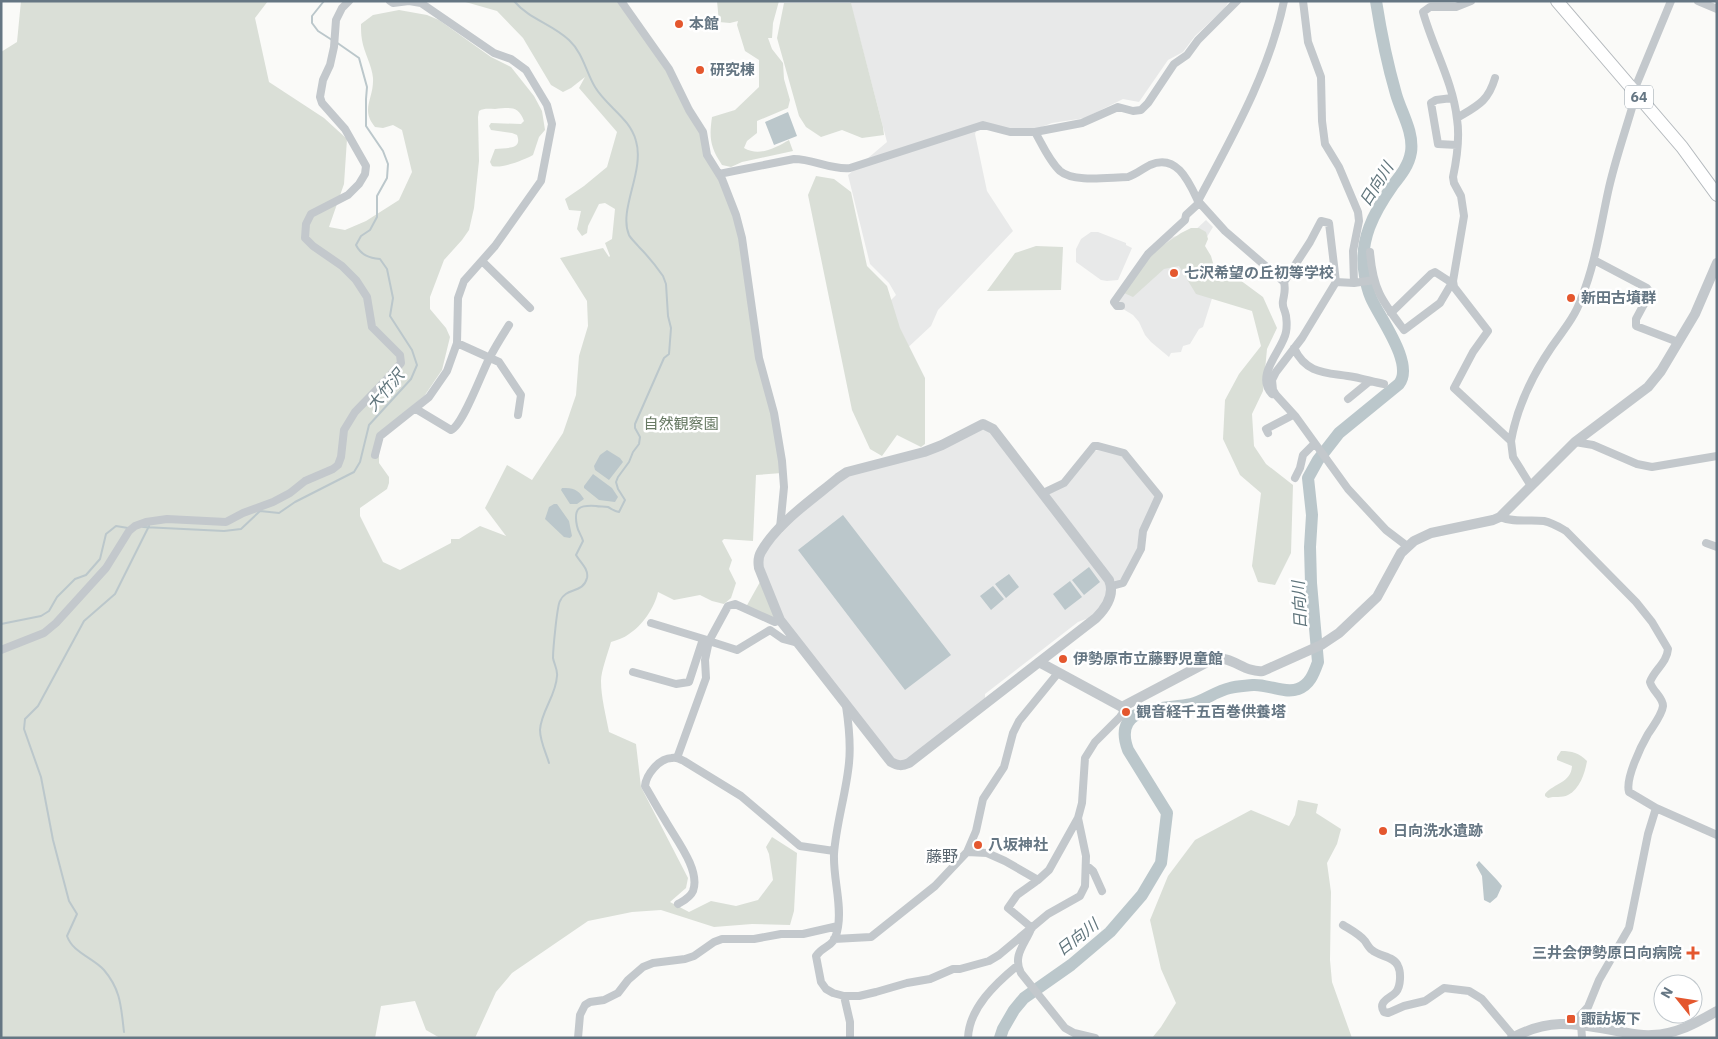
<svg xmlns="http://www.w3.org/2000/svg" width="1718" height="1039" viewBox="0 0 1718 1039" font-family="'IBM Plex Sans','Noto Sans JP',sans-serif">
  <style>
    .built { fill: #e8e9e9 }
    .green { fill: #dadfd7 }
    .water { fill: #bbc7cb }
    .lines { fill: none; stroke-linecap: round; stroke-linejoin: round }
    .stream { stroke: #bbc7cb; stroke-width: 2 }
    .river { stroke: #bbc7cb; stroke-width: 12 }
    .primary-casing { stroke: #b5babe; stroke-width: 14 }
    .minor { stroke: #c3c8cc; stroke-width: 8 }
    .tertiary { stroke: #c3c8cc; stroke-width: 10 }
    .primary { stroke: #fff; stroke-width: 12 }
    .poi-dot { fill: #e4572e; stroke: #fff; stroke-width: 2 }
    .labels { text-anchor: middle; stroke-width: 5; stroke-linejoin: round; paint-order: stroke }
    .shield { fill: #fff; stroke: #939fa8; stroke-width: 1 }
    .shield-label { font-size: 14px; font-weight: bold; fill: #657683 }
    .poi-label { font-size: 15px; font-weight: bold; fill: #657683; stroke: #fff; text-anchor: start }
    .park-label { font-size: 15px; fill: #687a64; stroke: #fff }
    .water-label { font-size: 16px; font-style: italic; fill: #60757c; stroke: #fff }
    .neighbourhood-label { font-size: 16px; fill: #57646e; stroke: #fff }
  </style>
  <rect width="100%" height="100%" fill="#fafaf8"/>
  <path class="built" d="M850,1H1229L1224,9L1195,36L1183,52L1168,60L1139,102L1123,99L1085,118L1052,123L1031,131H1020L979,123L975,134L987,191L1013,231L938,310L931,326L902,353L883,308L896,295L889,283L870,264L848,175L887,142Z
    M1206,220L1213,227L1202,245L1215,289L1203,327L1199,329L1190,344L1183,346L1181,352L1171,353L1169,357L1151,342L1145,335L1139,322L1133,315L1123,309L1117,301L1150,256L1171,237L1191,234Z
    M1091,232H1098L1126,243V245L1132,248L1118,280L1107,281L1101,280L1076,262V249L1081,239Z
    M982,429L989,431L1106,582L1110,589L1094,616L1078,622L985,694V700L906,761L897,762L782,617L761,560L763,555L786,526L842,477Z
    M1100,449L1123,456L1155,496L1135,555L1122,579L1116,582L1048,494L1093,452Z"/>
  <path class="green" d="M21,1H268L255,18L269,82L324,118L347,139L344,184L329,227L345,230L366,221L399,200L412,172L402,130L393,125L383,128L375,127C360,109 374,99 373,78C372,65 364,53 362,40C361,35 361,29 361,24L373,15L399,10L427,15L439,20L491,57L511,67L534,96L542,111L545,130L539,137L533,155C524,160 501,169 492,166L490,162L495,149C505,147 523,151 517,135L512,133L491,130L489,126L491,123L521,124L524,121C518,105 510,108 495,109C489,109 484,108 479,111L478,117L479,161L474,208L469,230L462,240L444,260L430,297V309L446,328L450,337L442,370L425,395L400,416L379,443V463L389,477V483L387,489L360,508V516L383,562L400,570L451,543V539H459L480,526L506,536L485,508L507,465L532,480L563,433L576,395L579,356L588,326L587,301L560,258L603,248L609,257L610,256L605,243L612,239L615,209L605,203L599,204L588,226L587,233L582,236L577,229L581,211L569,210L565,199L584,186L607,167L617,132L579,88L585,77L571,88L563,92L551,85L523,38L497,11L462,1H620L669,70L701,133L735,218L782,473L756,475L753,541L724,539L722,541L732,560L729,569L736,583L731,598L724,604L712,601L700,595L674,600L658,592C655,607 642,626 629,634C624,638 617,640 611,642C608,653 601,671 601,681C601,697 606,716 609,732L636,744L641,787L688,878L686,888L670,902L689,912L711,901L736,906L758,900L773,880L769,854L766,847L772,837L797,853L794,911L790,925L752,924L714,927L661,910L632,912L588,921L512,973L496,992L475,1038H440L426,1030L415,1001L381,1006L375,1038H1V52L17,42Z
    M717,1H779L773,23L772,38H768L772,49L783,63L784,79L790,100L788,108L757,121V133L747,141L744,148C759,157 775,148 789,140L793,151L742,162L731,167L722,165C710,147 709,138 712,117L735,110L759,87V60L745,51L737,25L738,21L730,23L719,22Z
    M784,3H851L883,127L884,135L862,138L842,130L821,137L806,127L799,116L777,38Z
    M816,176L834,179L851,192L867,266L887,286L900,328L925,378V444L921,447L897,435L882,456L870,449L852,410L808,195Z
    M1191,228H1199L1206,232L1208,239L1205,246L1211,256L1215,270L1225,278L1240,280L1263,297L1277,328L1267,349L1263,391L1252,414L1254,446L1266,464L1293,485L1291,553L1275,585L1258,582L1252,566L1261,493L1240,475L1223,439L1225,400L1239,374L1261,346L1252,311L1196,294L1179,266L1164,269L1133,297L1124,293L1150,254L1181,233Z
    M1036,246L1063,247L1061,290L987,291L1015,253Z
    M760,582L775,618L773,619L746,607Z
    M1561,751C1572,751 1579,753 1587,761C1585,773 1580,789 1568,795C1562,798 1554,796 1548,798L1545,796V794C1554,783 1571,783 1572,766L1557,760V757Z
    M1298,800L1318,804L1316,813L1341,829L1337,844L1327,863L1331,892L1330,960L1332,982L1352,1038H1152L1161,1027L1176,1003L1161,969L1150,920L1168,876L1195,840L1251,810L1289,826L1295,815Z"/>
  <path class="water" d="M788,112L797,136L774,145L765,122Z
    M607,450L620,458L623,462L609,480L595,470L594,466L600,455Z
    M593,474L612,488L618,497L615,502L599,500L584,488V486Z
    M562,488C573,488 578,489 584,499L577,504H570L561,490Z
    M554,504H557L569,521L572,536L570,538L564,537L545,519L549,507Z
    M843,515L951,655L905,690L798,550Z
    M1089,567L1100,582L1084,595L1072,580Z
    M1009,574L1019,587L1006,598L995,584Z
    M1070,581L1082,597L1065,610L1053,594Z
    M993,586L1004,599L991,610L980,596Z
    M1479,861L1497,880L1502,886L1497,897L1490,903L1484,900L1482,876L1476,865Z"/>
  <g class="lines">
    <path class="stream" d="M324,1L312,16V23L318,31L332,40
      M514,1C529,19 552,24 569,40C583,53 586,72 595,87C607,107 630,118 636,141C645,171 618,210 629,235C631,239 636,243 639,247C648,256 656,266 663,276L666,284L668,316L671,328L669,354L664,358L635,424V428L640,437L639,444L633,452L629,462L618,477L616,482L618,489L625,500L619,512C614,511 612,509 608,507C604,506 600,507 596,506C580,505 573,507 577,526C578,532 582,536 583,541L576,555C580,562 589,569 587,578C583,594 566,587 560,601C557,606 553,650 553,658C554,664 558,670 557,676C556,696 541,711 540,730C540,741 546,753 549,763
      M143,527L224,531L241,529L260,511L279,513L295,502L354,472L360,462L369,425L411,379L417,365L412,350L390,316L393,298L387,269L380,259C369,258 361,255 356,245L361,236L370,230L377,217V196L387,178L388,164L383,151L366,126V99L367,87L359,58L336,42
      M1,624L41,616L49,611L57,597L75,579L86,575L100,559L106,534L116,526L128,528
      M124,1032C121,1007 121,990 104,970C92,957 73,953 67,936L77,914L69,901L53,840L41,777L24,729L25,719L38,706L84,621L115,594L149,526"/>
    <path class="river" d="M1000,1038L1003,1029L1014,1010L1024,998L1071,965L1110,932L1142,895L1161,863L1167,813L1128,750C1111,704 1163,710 1191,704C1204,701 1216,691 1230,688C1237,686 1245,686 1253,685C1268,684 1284,694 1298,689C1310,685 1314,673 1318,662L1311,583L1310,547L1312,515L1308,478L1318,460L1339,433L1399,384C1415,364 1379,317 1371,298C1368,291 1366,283 1365,276C1358,241 1374,212 1393,185C1401,175 1409,165 1411,152C1414,132 1401,112 1396,94C1387,63 1381,33 1376,1"/>
    <defs>
      <path id="primary" d="M1557,1L1682,147L1717,195"/>
    </defs>
    <use href="#primary" class="primary-casing"/>
    <path class="minor" d="M390,1L393,3L409,1
      M621,1L669,69L689,110L703,132L707,155L722,179L736,215L742,238L759,358L774,413L782,461L784,487L780,528
      M1284,1C1269,73 1232,137 1198,201L1225,231L1284,282L1310,242L1321,221L1329,223L1336,282L1302,338L1276,372L1272,380L1273,390L1276,395L1296,417L1348,489L1386,530L1407,546
      M1303,1L1308,42L1321,77L1322,121L1325,144L1339,167L1358,212L1359,221L1353,251L1354,283
      M1471,1L1456,7H1430L1423,12C1433,48 1453,82 1457,119C1460,138 1457,158 1453,177L1454,183L1461,196L1464,216L1453,281L1454,287L1488,331L1473,352L1454,388L1511,441L1513,457L1531,486
      M1698,1L1717,9
      M1452,98L1436,100L1431,103L1438,144L1457,145
      M1457,118C1477,106 1488,102 1495,78
      M719,174L794,159C813,159 831,170 850,168L983,125L1010,132H1035
      M1198,201C1189,182 1177,153 1150,165C1142,169 1137,174 1128,177C1110,177 1074,183 1060,171C1049,161 1042,144 1035,132L1082,123L1118,107L1133,111L1141,110L1148,103L1174,64L1187,55L1198,40L1237,1
      M1370,252C1373,290 1382,301 1404,330L1440,303L1453,281
      M1594,260L1647,288L1650,293L1636,319V326L1678,342
      M482,261L530,308
      M1336,282L1354,283L1374,280
      M1121,306H1117L1114,302L1148,254L1185,220L1186,215L1199,203
      M1391,313L1431,274L1435,272L1452,283
      M457,343L499,362L521,395L518,415
      M1294,348C1307,376 1329,372 1354,377C1364,379 1374,382 1384,384
      M1272,394C1254,375 1283,350 1286,332C1287,327 1287,317 1285,312C1284,309 1282,306 1283,301C1284,294 1286,290 1284,282
      M1348,399L1370,381
      M416,409L451,430C463,425 482,372 489,359C495,347 502,336 509,325
      M1268,433L1266,429L1293,415
      M1511,441C1517,407 1532,376 1551,348C1562,332 1575,317 1581,299C1595,265 1600,229 1608,192C1615,159 1627,127 1636,94L1635,88L1671,1
      M1575,442L1593,445L1637,464L1652,467L1717,456
      M375,455L380,436L429,397L447,371L457,343L458,298L464,281L495,246L541,181L552,124L547,105L526,70L511,59L494,53L421,3L409,1
      M1295,478L1300,468L1303,455L1314,444
      M1043,493L1064,483L1094,446H1098L1124,453L1159,496L1143,531L1141,549L1123,583L1112,586
      M1500,517C1514,523 1529,519 1544,521C1553,523 1559,527 1566,531L1636,602L1652,622L1668,649C1667,663 1654,670 1650,682C1652,691 1663,697 1663,706C1662,715 1653,726 1648,734C1641,746 1625,779 1629,792L1656,808L1717,835
      M1706,543L1717,547
      M651,623L707,640
      M712,642L737,650L770,630L783,639L798,643
      M1,650L44,633L56,623L106,568L129,531L135,526L146,522L167,519L226,522L243,513L273,502L290,493L305,481L333,469L338,465L341,457L344,430L355,412L387,379L401,363L400,355L372,327L367,297L356,280L342,266L313,246L305,238L306,224L311,214L348,195L359,184L365,174L366,166L345,129L322,103L320,97L323,80L330,65L334,47L336,20L342,8L349,1
      M633,672L676,684L689,682L703,639
      M846,706C849,726 851,744 849,763C846,794 836,824 834,854C833,878 842,904 838,927C834,950 825,943 816,956L821,982L826,989L833,993L844,996H859L876,992L907,983L930,979L953,969H960L989,961L999,955L1048,914L1080,896L1085,886L1086,856L1078,818L1082,803L1085,758L1095,742L1120,717L1123,713L1122,707
      M677,758L706,678L705,660L709,641L728,606L735,604L775,622L780,620
      M967,852L976,831L983,799L1004,767L1013,733L1019,721L1058,673
      M1086,865L1093,871L1102,891
      M1038,880L1049,870L1078,818
      M678,904C683,901 690,898 693,891C701,870 675,838 665,820C658,809 652,798 645,786C646,775 659,758 672,758C676,757 680,759 684,761L741,796L800,846L834,851
      M1343,925C1351,930 1359,934 1365,941C1367,944 1369,948 1372,950C1380,957 1394,956 1398,966C1401,972 1401,986 1396,992C1391,998 1377,1001 1384,1012L1388,1013L1404,1006L1425,1001L1444,988L1469,991L1482,999L1514,1037
      M1031,929C1025,944 1012,956 1021,973L1065,1028L1074,1033L1095,1038
      M834,939L871,937L935,886L967,852L987,853L1005,861L1038,880L1017,895L1008,908L1032,928
      M844,996L850,1022V1038
      M1577,1024L1578,1018L1588,1007L1599,980L1629,928L1648,834L1656,808
      M1581,1024L1582,1038
      M578,1038L580,1015L585,1005L590,1002L604,1000L618,993L628,980L643,967L653,963L685,959L694,956L714,942L722,939H754L781,934H803L838,926
      M968,1038C969,1008 996,983 1018,965"/>
    <path class="tertiary" d="M983,424L993,429L1109,580C1115,594 1106,608 1096,618L909,763C902,766 898,766 891,762L780,620L759,568C758,562 758,557 761,552C777,523 813,499 838,478L847,472L924,452L942,445Z
      M1039,662L1122,707L1213,659C1232,655 1244,673 1263,671L1321,645L1339,633L1377,597L1401,553L1414,541L1431,533L1493,520L1500,517L1575,442L1648,387L1661,371L1695,314L1717,263
      M1512,1038C1551,1017 1577,1024 1617,1031C1629,1033 1640,1036 1652,1035C1677,1034 1696,1023 1717,1011"/>
    <use href="#primary" class="primary"/>
  </g>
  <g class="poi-dot">
    <circle cx="679" cy="24" r="5"/>
    <circle cx="700" cy="70" r="5"/>
    <circle cx="1174" cy="273" r="5"/>
    <circle cx="1571" cy="298" r="5"/>
    <circle cx="1063" cy="659" r="5"/>
    <circle cx="1126" cy="712" r="5"/>
    <circle cx="1383" cy="831" r="5"/>
    <circle cx="978" cy="845" r="5"/>
    <path d="M1690.5 945.5h5v5h5v5h-5v5h-5v-5h-5v-5h5z"/>
    <rect x="1566" y="1014" width="10" height="10" rx="2.5"/>
  </g>
  <g class="labels">
    <rect class="shield" x="1625" y="85.5" width="28" height="23" rx="4"/>
    <g class="shield-label">
      <text x="1639" y="102">64</text>
    </g>
    <g class="poi-label">
      <text x="689" y="29">本館</text>
      <text x="710" y="75">研究棟</text>
      <text x="1184" y="278">七沢希望の丘初等学校</text>
      <text x="1581" y="303">新田古墳群</text>
      <text x="1073" y="664">伊勢原市立藤野児童館</text>
      <text x="1136" y="717">観音経千五百巻供養塔</text>
      <text x="1393" y="836">日向洗水遺跡</text>
      <text x="988" y="850">八坂神社</text>
      <text x="1682" y="958" text-anchor="end">三井会伊勢原日向病院</text>
      <text x="1581" y="1024">諏訪坂下</text>
    </g>
    <g class="park-label">
      <text x="681" y="429">自然観察園</text>
    </g>
    <g class="water-label">
      <text transform="translate(1376 184) rotate(-58)" y="6">日向川</text>
      <text transform="translate(385 390) rotate(-50)" y="6">大竹沢</text>
      <text transform="translate(1299 605) rotate(-93)" y="6">日向川</text>
      <text transform="translate(1077 937) rotate(-38)" y="6">日向川</text>
    </g>
    <g class="neighbourhood-label">
      <text x="942" y="862">藤野</text>
    </g>
  </g>
  <rect width="1718" height="1039" fill="none" stroke="#657683" stroke-width="5"/>
  <g transform="translate(1678 999) rotate(300)"><circle r="24" fill="#ffffff" stroke="#c1c8cd"/>
  <path d="M0-4L9 19L0 12L-9 19Z" fill="#e4572e"/>
  <text y="-8" font-size="14" font-weight="bold" text-anchor="middle" fill="#657683">N</text>
  </g>
</svg>
